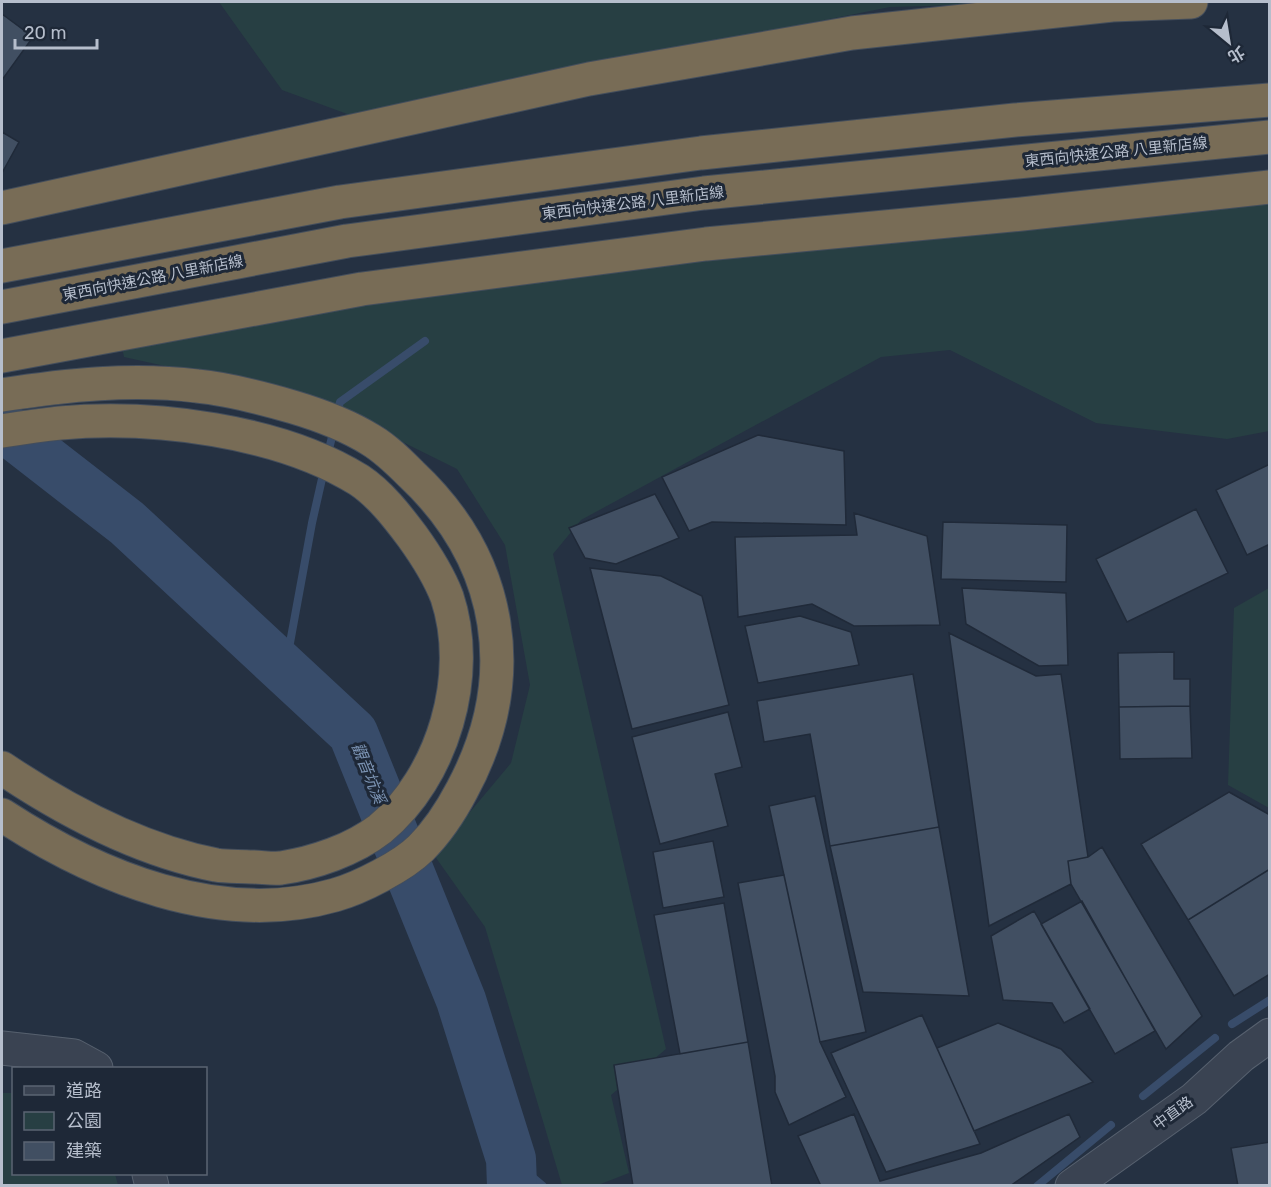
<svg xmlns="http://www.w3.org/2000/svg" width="1271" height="1187" viewBox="0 0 1271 1187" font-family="Rubik,'Noto Sans TC',sans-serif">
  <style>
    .green { fill: #273f43 }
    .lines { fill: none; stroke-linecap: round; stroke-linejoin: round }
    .stream { stroke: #384c6a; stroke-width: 8 }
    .river { stroke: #384c6a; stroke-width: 50 }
    .building { fill: #414f62; stroke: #202a39; stroke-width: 1.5 }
    .minor-casing { stroke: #57616f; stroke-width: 35 }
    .highway-casing { stroke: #444e5c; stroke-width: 35 }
    .minor { stroke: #3a4352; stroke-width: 33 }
    .highway { stroke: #786c56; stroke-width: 33 }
    .labels { text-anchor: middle; stroke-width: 6; stroke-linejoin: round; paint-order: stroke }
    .street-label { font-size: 15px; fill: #b6becc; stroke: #1e2837 }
    .water-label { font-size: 16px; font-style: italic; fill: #7c94b4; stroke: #1e2837 }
  </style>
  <rect width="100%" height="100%" fill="#253142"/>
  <path class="green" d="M219,2H1078L890,7L350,115L282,90Z
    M1269,204V431L1227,439L1096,423L950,350L881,357L581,520L553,554L666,1049L611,1095L629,1173L598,1185H562L485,927L434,855L511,763L530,685L505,545L457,469L316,399L124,357L119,332L939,229Z
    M1269,588V808L1228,785L1234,608Z
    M2,1093H13L14,1174H115L118,1185H2Z"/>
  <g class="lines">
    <path class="stream" d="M336,416L340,402L425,341
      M327,457L334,429
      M285,670L312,523L324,470
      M1232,1024L1270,1000
      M1143,1096L1215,1038
      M511,1159L543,1186
      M1037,1186L1111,1125"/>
    <path class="river" d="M2,426L127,523L353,733L461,1000L511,1159L512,1186"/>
  </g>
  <path class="building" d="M2,14L33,37L2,80Z
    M2,132L19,142L2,173Z
    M758,435L844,451L846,525L712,522L689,531L662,477Z
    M1270,464V544L1247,555L1216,490Z
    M655,494L679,538L616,564L585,558L569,528Z
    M1196,509L1228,573L1127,622L1096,559Z
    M854,513L927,536L940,625L854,626L812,604L738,617L735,537L857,535Z
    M943,522L1067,525L1066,582L941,579Z
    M590,568L661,576L702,596L729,705L632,729Z
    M962,588L1066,593L1068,665L1039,666L966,624Z
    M800,616L851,632L859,665L758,683L745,626Z
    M949,633L1036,676L1061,674L1088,857L1068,861L1071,884L989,926Z
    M1174,652V679H1190V706L1119,707L1118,653Z
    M913,674L939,827L830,846L810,734L764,742L757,701Z
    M1190,706L1192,758L1120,759L1119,707Z
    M728,712L742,767L715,774L728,826L660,844L632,737Z
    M1229,792L1270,815V869L1188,920L1141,844Z
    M815,796L866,1032L820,1042L769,806Z
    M939,827L969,996L863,992L830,846Z
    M713,841L724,897L663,908L653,852Z
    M1102,847L1202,1016L1166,1049L1071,884L1068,861L1088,857Z
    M1270,869V974L1234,996L1188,920Z
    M784,875L820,1042L846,1097L789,1125L775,1092V1076L738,883Z
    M1082,901L1155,1031L1115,1054L1041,924Z
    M724,903L748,1042L680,1054L654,915Z
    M1034,911L1090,1009L1064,1023L1052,1003L1003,1000L991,936Z
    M922,1015L980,1144L886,1172L831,1053Z
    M998,1023L1061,1049L1093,1082L974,1131L937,1048Z
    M748,1042L772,1186H633L614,1065Z
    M854,1114L880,1181L981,1153L1069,1114L1080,1137L1010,1186H821L798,1136Z
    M1270,1142V1186H1238L1231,1148Z"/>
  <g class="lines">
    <defs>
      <path id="minor" d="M2,1048L74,1056L96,1068
        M149,1174L152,1186
        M1072,1186L1194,1099L1241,1056L1270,1035"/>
      <path id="highway" d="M2,208L589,79L852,33L1112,5L1191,2
        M2,266L340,202L701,153L1015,120L1270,100
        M2,307L347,241L704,193L1270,137
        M2,356L362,289L706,244L1022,214L1270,187
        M2,395C66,385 132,378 197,386C229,389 262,398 293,407C320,415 347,425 371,440C386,449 399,462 411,474C504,561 522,679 462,790C451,811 438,831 421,848C403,866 360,888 335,895C220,928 97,877 2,815
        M2,431C21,428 41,425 60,423C153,415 279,430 359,480C380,494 397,516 412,536C425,554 439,576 447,597C473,675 443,777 380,829C353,850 314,863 281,868C272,869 261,867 252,867C240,866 228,867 216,865C139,850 66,811 2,768"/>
    </defs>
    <use href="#minor" class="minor-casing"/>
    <use href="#highway" class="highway-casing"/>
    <use href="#minor" class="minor"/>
    <use href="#highway" class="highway"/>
  </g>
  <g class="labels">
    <g class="street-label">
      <text transform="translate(1116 152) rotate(-6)" y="5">東西向快速公路 八里新店線</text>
      <text transform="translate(633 203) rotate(-7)" y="5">東西向快速公路 八里新店線</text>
      <text transform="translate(153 278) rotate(-11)" y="5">東西向快速公路 八里新店線</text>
      <text transform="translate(1173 1113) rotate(-36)" y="5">中直路</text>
    </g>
    <g class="water-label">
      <text transform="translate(369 773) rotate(68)" y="6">觀音坑溪</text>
    </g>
  </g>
  <rect width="1271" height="1187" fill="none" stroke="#b6becc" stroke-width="6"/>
  <rect x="12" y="1067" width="195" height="108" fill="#1e2837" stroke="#5b6473" stroke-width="1.5"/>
  <rect x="24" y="1086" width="30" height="9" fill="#3a4352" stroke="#5b6473" stroke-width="1.5"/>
  <text x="66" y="1097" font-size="18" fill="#b6becc">道路</text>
  <rect x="24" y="1112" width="30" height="18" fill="#273f43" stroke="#5b6473" stroke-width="1.5"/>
  <text x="66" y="1127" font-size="18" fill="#b6becc">公園</text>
  <rect x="24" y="1142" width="30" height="18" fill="#414f62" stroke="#5b6473" stroke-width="1.5"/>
  <text x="66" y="1157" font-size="18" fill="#b6becc">建築</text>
  <g transform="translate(1229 42) rotate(150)" stroke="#1e2837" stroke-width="4.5" paint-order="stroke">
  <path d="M0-4.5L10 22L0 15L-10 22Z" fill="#b6becc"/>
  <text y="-9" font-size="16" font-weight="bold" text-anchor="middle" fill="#b6becc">北</text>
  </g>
  <path d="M15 39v9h82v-9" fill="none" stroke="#b6becc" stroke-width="3"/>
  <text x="24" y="39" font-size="18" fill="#b6becc" stroke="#1e2837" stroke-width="4.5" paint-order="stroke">20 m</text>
</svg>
